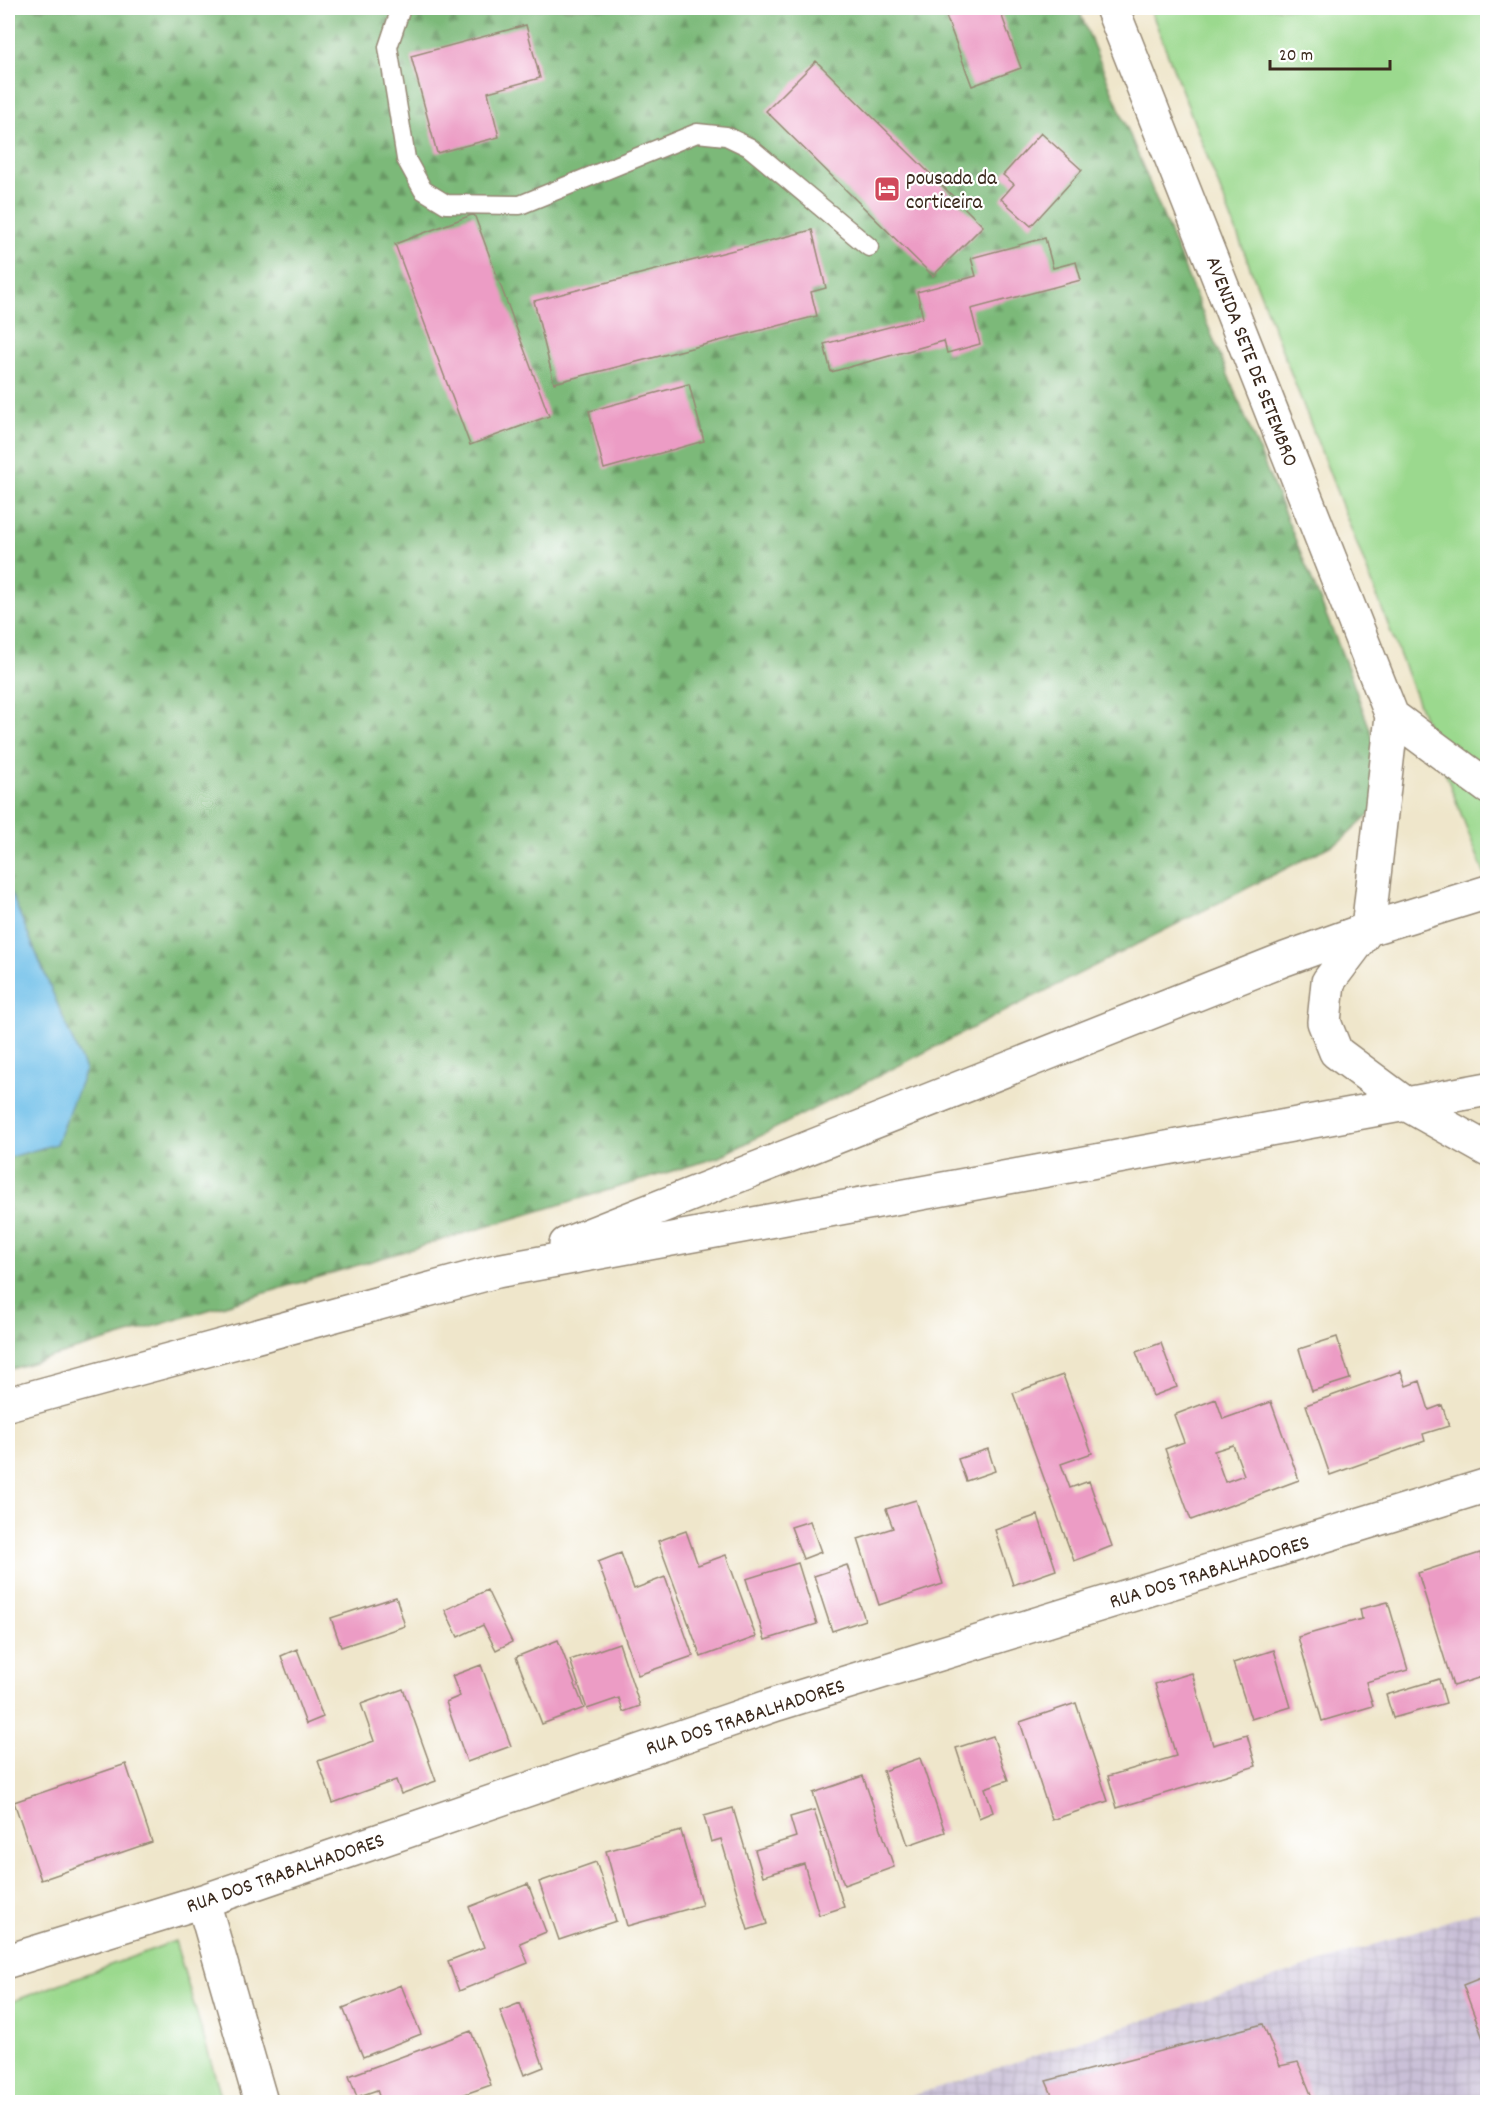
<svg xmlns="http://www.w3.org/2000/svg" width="1495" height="2110" viewBox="0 0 1495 2110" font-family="Dekko,sans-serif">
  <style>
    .industrial { fill: url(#industrial-grid) }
    .green { fill: #9bd98e; stroke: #6b8256; stroke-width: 1.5 }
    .forest { fill: url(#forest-firs); stroke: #5c724c; stroke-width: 1.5 }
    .water { fill: #6ebfe9; stroke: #547484; stroke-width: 1.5 }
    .building { fill: #ec9cc5; fill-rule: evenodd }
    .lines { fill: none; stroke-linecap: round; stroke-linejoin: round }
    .lane-casing { stroke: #958874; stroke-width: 21 }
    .street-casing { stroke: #958874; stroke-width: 36 }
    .secondary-casing { stroke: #958874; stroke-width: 36 }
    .highway-casing { stroke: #958874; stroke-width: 36 }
    .lane { stroke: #fff; stroke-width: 18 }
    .street { stroke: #fff; stroke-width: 33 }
    .secondary { stroke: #fff; stroke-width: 33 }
    .highway { stroke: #fff; stroke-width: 33 }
    .labels { text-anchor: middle; stroke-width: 4.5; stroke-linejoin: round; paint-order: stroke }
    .poi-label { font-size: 21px; fill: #3b2a1e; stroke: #fff; text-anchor: start }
    .street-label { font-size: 21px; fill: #3b2a1e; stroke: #fff }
  </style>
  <defs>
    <pattern id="industrial-grid" width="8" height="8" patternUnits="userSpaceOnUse" patternTransform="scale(1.5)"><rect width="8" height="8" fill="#c9bfd7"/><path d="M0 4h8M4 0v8" fill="none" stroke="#aea4b8"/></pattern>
    <pattern id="forest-firs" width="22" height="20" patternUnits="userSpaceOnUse" patternTransform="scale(1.5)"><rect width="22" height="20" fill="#7cb979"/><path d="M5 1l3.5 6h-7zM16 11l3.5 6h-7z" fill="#679763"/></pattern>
  </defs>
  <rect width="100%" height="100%" fill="#fff"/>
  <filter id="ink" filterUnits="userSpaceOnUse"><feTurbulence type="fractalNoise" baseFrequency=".0167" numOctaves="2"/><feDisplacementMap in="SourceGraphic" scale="12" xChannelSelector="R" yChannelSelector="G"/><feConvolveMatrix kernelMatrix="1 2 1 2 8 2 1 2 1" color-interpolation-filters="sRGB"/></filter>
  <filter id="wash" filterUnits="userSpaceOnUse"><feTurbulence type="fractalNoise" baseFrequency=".008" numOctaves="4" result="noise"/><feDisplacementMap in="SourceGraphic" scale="24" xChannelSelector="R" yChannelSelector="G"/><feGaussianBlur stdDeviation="1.35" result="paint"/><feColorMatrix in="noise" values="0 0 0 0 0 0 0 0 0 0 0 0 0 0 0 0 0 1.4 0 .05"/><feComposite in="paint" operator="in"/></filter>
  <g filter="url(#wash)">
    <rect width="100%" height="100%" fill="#efe6cb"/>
    <path class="industrial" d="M1487,1908V2102H893Z"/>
    <path class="green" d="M1150,8H1487V881Z
      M175,1941L223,2102H8V2003Z"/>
    <path class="forest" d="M8,8H1078L1347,666L1393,793L1342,840L719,1157L8,1370Z"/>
    <path class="water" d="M8,886L85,1070L56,1144L8,1158Z"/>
    <g id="blocks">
      <path class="building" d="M943,8H999L1021,68L972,86Z
        M526,25L540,78L488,92L499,137L437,153L411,56Z
        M816,61L983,226L933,276L766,111Z
        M1041,133L1082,170L1031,226L1001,199L1014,184L1003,175Z
        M474,214L549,416L470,445L395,244Z
        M812,230L826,288L811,292L817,316L554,383L534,301Z
        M1045,238L1053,268L1076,262L1081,280L971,309L980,344L947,353L944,341L831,372L824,344L923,318L917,292L976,276L971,258Z
        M689,384L704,441L604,469L589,411Z
        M1337,1337L1350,1379L1312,1391L1299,1349Z
        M1161,1343L1177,1387L1153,1396L1136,1352Z
        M1401,1371L1406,1386L1420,1381L1429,1410L1442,1405L1449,1426L1423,1434L1425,1441L1330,1475L1306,1405Z
        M1063,1375L1092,1453L1061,1464L1070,1488L1089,1481L1112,1546L1074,1561L1013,1393Z
        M1216,1399L1223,1419L1271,1402L1299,1480L1191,1520L1165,1449L1184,1442L1174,1415ZM1233,1445L1244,1475L1225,1482L1214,1451Z
        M988,1449L995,1471L966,1481L958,1459Z
        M916,1500L943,1584L879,1605L858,1539L893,1528L886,1509Z
        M1038,1515L1056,1570L1013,1585L995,1530Z
        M810,1521L821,1552L803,1559L791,1527Z
        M686,1531L698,1565L726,1555L756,1637L701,1657L658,1541Z
        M621,1553L634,1589L665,1577L693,1656L638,1675L598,1562Z
        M1480,1553L1488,1577V1675L1453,1686L1418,1573Z
        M798,1563L817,1624L765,1640L746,1579Z
        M847,1565L865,1620L832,1631L814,1576Z
        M487,1590L512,1642L496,1650L483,1625L458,1637L445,1610Z
        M396,1597L405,1626L341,1647L331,1618Z
        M1388,1602L1408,1670L1366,1682L1373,1706L1322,1721L1298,1637L1362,1619L1360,1609Z
        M558,1640L584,1708L542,1724L516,1657Z
        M619,1643L640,1706L623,1712L619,1698L587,1709L570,1660Z
        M297,1649L323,1717L306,1724L281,1656Z
        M1274,1650L1291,1707L1251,1719L1233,1663Z
        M481,1665L511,1746L467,1762L446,1702L460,1696L452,1676Z
        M1192,1673L1213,1745L1247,1735L1256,1766L1117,1808L1108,1776L1176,1756L1155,1684Z
        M1439,1679L1446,1703L1393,1718L1386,1695Z
        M403,1689L436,1781L401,1794L396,1780L333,1803L318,1761L374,1741L361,1704Z
        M1076,1703L1108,1801L1052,1820L1020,1722Z
        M993,1736L1008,1780L985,1788L993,1812L979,1818L956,1748Z
        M920,1758L945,1832L908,1845L883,1771Z
        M126,1764L152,1842L41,1880L14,1802Z
        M863,1776L894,1867L844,1885L813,1793Z
        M733,1808L767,1924L748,1930L721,1839L711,1842L704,1816Z
        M814,1810L844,1907L819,1915L804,1864L763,1876L755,1850L796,1837L790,1817Z
        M681,1831L702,1905L627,1926L606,1851Z
        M596,1862L616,1921L559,1940L539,1882Z
        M528,1884L546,1932L520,1943L528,1963L459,1991L448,1961L484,1947L469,1907Z
        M1488,1975V2049H1487L1463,1985Z
        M401,1985L421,2034L363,2057L343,2008Z
        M520,2003L544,2067L524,2075L500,2011Z
        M1263,2024L1280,2066L1298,2062L1314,2102H1055L1046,2081Z
        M471,2031L491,2085L442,2102H381L377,2090L357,2097L349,2076Z"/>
    </g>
  </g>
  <g filter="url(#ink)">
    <use href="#blocks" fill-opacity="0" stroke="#958874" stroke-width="1.5"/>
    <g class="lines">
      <defs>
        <path id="lane" d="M401,8L388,47L406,159L423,190L446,204L520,205L697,133L726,136L749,147L869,247"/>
        <path id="street" d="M1112,8L1392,716L1368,929
          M1392,716L1488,787
          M203,1901L261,2102
          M8,1961L203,1901L777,1704L1488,1485"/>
        <path id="secondary" d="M1406,1104L1488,1150"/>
        <path id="highway" d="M1368,929L1328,982L1324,1022L1336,1052L1406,1104
          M566,1244L1285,959L1368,929L1488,892
          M8,1404L497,1271L1488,1089"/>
      </defs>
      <use href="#lane" class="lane-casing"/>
      <use href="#street" class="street-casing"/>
      <use href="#secondary" class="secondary-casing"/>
      <use href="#highway" class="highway-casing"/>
      <use href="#lane" class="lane"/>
      <use href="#street" class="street"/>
      <use href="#secondary" class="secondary"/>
      <use href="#highway" class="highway"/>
    </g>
  </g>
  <defs>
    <symbol id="hotel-square" viewBox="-11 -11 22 22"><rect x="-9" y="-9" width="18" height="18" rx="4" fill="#d1495b" stroke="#fff"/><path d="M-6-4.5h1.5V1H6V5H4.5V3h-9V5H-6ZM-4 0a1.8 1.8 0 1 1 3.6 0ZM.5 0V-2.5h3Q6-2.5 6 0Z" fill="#fff"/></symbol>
  </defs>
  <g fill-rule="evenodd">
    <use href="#hotel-square" x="872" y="174" width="30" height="30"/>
  </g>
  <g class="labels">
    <g class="poi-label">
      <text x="906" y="184">pousada da<tspan x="906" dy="24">corticeira</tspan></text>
    </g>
    <g class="street-label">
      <text transform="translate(1253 361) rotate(69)" y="7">AVENIDA SETE DE SETEMBRO</text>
      <text transform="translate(1209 1571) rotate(-17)" y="7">RUA DOS TRABALHADORES</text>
      <text transform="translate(745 1716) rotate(-18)" y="7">RUA DOS TRABALHADORES</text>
      <text transform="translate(285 1872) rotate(-19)" y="7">RUA DOS TRABALHADORES</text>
    </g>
  </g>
  <rect width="1495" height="2110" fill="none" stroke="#fff" stroke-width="30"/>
  <path d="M1270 60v9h120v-9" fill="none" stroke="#3b2a1e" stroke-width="3"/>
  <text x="1279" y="60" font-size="18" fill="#3b2a1e" stroke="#ffffff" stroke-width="4.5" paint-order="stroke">20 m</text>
</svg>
